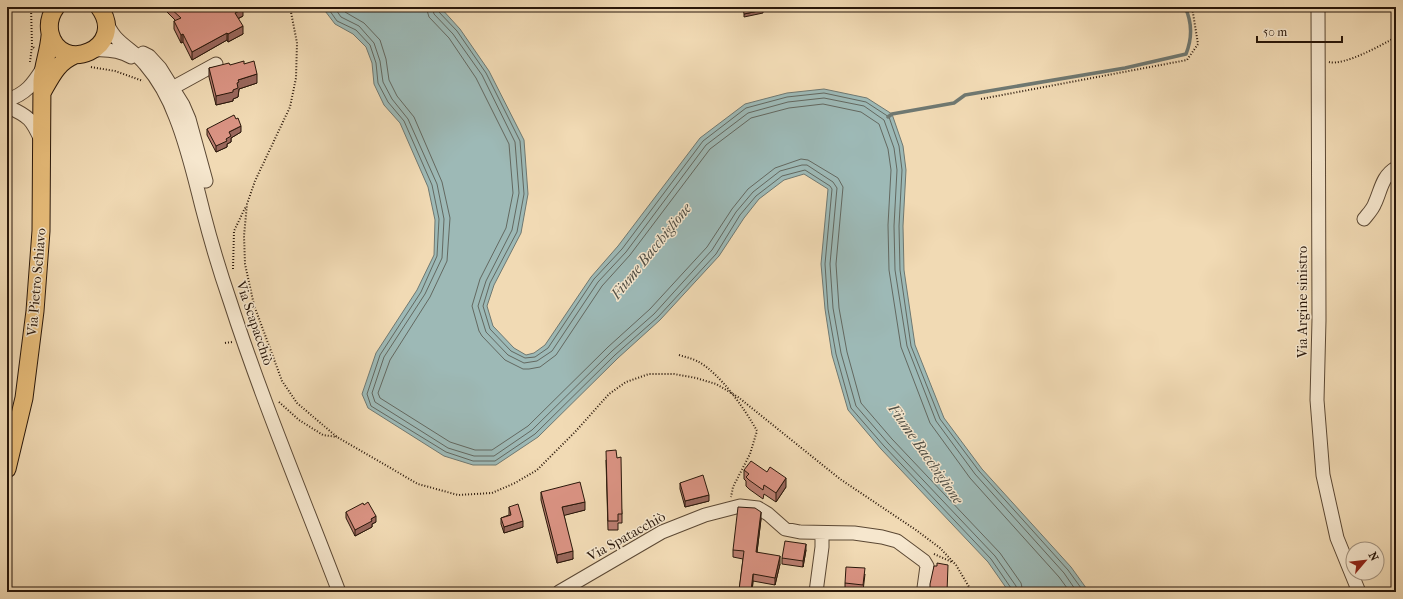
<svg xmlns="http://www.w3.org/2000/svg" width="1403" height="599" viewBox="0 0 1403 599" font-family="'IM FELL French Canon',serif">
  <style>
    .water { fill: #9db9b6; stroke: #6f7871 }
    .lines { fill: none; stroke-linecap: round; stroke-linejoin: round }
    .shore { stroke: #636860; stroke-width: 1 }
    .stream { stroke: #6f7871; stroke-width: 3.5 }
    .minor-casing { stroke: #5b4834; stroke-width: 15 }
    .major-casing { stroke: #29170a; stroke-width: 19 }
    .path { stroke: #29170a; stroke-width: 2; stroke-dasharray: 1 2; stroke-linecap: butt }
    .minor { stroke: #f6e7ce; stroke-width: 13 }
    .major { stroke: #e8bd7a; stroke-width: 17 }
    .wall { fill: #bb7e71; stroke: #29170a }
    .shaded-wall { fill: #99675c; stroke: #29170a }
    .building { fill: #da9383; stroke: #29170a }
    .labels { text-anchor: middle; stroke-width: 3; stroke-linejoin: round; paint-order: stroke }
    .street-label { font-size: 14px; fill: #29170a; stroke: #f6e7ce }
    .water-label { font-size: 15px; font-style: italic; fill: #525046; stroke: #f6e7ce }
  </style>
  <rect width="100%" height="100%" fill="#f1dab4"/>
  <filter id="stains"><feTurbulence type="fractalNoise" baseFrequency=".005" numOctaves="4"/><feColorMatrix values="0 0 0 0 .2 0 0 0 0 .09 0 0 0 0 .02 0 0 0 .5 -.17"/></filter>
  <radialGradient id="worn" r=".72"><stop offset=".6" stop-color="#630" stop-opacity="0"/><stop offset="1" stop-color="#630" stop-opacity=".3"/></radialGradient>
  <path class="water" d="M322,7H440L460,29L489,71L524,140L528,194L521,233L494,285L487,306L493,326L514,348L526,355L534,353L545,345L591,277L618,246L700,138L745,104L787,93L824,89L867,98L892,114L903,146L906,170L903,226L904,270L915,345L944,418L982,469L1071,567L1089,592H1009L988,562L881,449L848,410L832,355L825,309L821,264L828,189L804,174L784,180L759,199L744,218L719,256L660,320L618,358L538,437L496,465H473L444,456L368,408L362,394L376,353L417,290L434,255L435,220L428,187L400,123L384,105L374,84L372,63L366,47L353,34L335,24Z"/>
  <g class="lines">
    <path class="shore" d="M327,7L337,21L356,30L370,45L376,63L378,83L388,102L404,121L432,185L439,219L437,256L421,292L380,355L367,394L371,406L446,452L473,461H495L535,434L615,355L658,317L716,254L740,215L756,196L782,176L805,170L830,186L832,189L825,264L828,309L836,354L851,408L884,446L991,559L1011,588L1012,592
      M334,7L341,17L359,26L374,43L380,61L383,82L392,99L408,119L437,184L444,219L442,258L425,294L384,357L372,393L375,402L448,448L474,456H494L532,430L612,351L654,314L712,250L736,212L753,192L780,171L802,165H807L833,182L837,188L830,264L833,308L841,353L856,406L888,443L995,556L1016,586L1017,592
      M341,7L345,12L364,23L380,40L386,59L389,80L397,96L414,117L442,182L450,218L447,261L430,297L390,360L378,393L380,398L450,442L475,450H492L528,426L608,347L650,309L707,247L732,209L748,189L775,168L801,159L808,160L838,178L843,187L836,264L839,308L847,352L861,403L892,439L1000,553L1021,583L1023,592
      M426,7L429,17L449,38L476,78L509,144L513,193L506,228L480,279L472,306L479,331L482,336L505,360L523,369H529L540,367L556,355L602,286L630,255L710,149L751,118L789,108L823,104L861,112L879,124L888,149L891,170L888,225L889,270L901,347L930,423L970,478L1059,577L1070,592
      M432,7L434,14L453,34L482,75L515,142L519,193L512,230L486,281L478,306L486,332L508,355L524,363L537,361L552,351L598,282L626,252L706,145L748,113L788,102L824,98L864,106L884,120L894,148L897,170L894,226L895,270L907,346L936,421L975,474L1064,573L1077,592
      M437,7L438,11L457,31L486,73L520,141L524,194L517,232L490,283L483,306L490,329L511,351L525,358L535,357L548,348L594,279L622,249L703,141L746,108L787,97L824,93L866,102L889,117L899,146L902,170L899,226L900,270L911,346L940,419L979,471L1068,570L1084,592"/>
    <path class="stream" d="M888,117L892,114L954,103L965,95L1125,68L1186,54C1192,39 1192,22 1185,7"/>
    <defs>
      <path id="minor" d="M1318,7L1319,320L1317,400L1323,475L1337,538L1359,592
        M106,20C113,43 131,47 145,64C158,79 169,99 176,118C188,148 195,180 203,211C211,242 220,272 230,301C262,400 302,495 339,592
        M93,50C107,49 119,50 131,57
        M143,53L149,56L160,68L183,105L189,119L206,181
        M165,92L216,64
        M7,100C26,94 33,84 43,68
        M8,107C29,116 32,120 41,140
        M1364,219C1368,214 1373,209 1375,203C1381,190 1382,176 1396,168
        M559,592L662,532L705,515L740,506L758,508L768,514L785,529L800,532L854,533L882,537L897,541L924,561L927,566L924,588
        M816,592L822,547V533"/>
      <path id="major" d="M56,7C50,15 48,23 50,33C60,76 129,48 99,7
        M43,91C52,75 58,62 75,55
        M7,469L24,398L35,311L41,231L42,81C43,65 49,51 50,36"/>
    </defs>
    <use href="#minor" class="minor-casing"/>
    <use href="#major" class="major-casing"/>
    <path class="path" d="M31,7L32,46
      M290,7L297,43L296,78L290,107L255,181L247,204L244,236L245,264L254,305L282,381L297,403L337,437L418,484L458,495L492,493L515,483L537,470L575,432L609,394L626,382L649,374H674L696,378L716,384L738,397L840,479L916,530L940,548L956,565L972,592
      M30,62L32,46L34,48
      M1329,62C1344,66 1382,45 1396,37
      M91,67L115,71L143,81
      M981,99L1187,60L1198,44L1192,7
      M233,269L234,231L246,206
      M225,343L232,342
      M679,355C685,357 691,358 697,361C719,372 745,409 757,431L750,454L733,487L731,497
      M279,402L299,420L323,435L337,437
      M934,554L952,562"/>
    <use href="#minor" class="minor"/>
    <use href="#major" class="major"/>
  </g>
  <path class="wall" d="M162,7H197L200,10L243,16L238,19L243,34L228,42L227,40L192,60L183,42L181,43L174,29V21H176Z
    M230,65L257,83L239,89L238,97L233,99V101L216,105L209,77V68Z
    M207,129L241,132L231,138V142L227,144V147L216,152L207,135Z
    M617,458L622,514V523H618V530H608L606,460Z
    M744,470L786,487L776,502L764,494L763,499L749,489L746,486V481L744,479Z
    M680,483L709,501L685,507L680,489Z
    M541,492L585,510L564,515L573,559L557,563L541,500Z
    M509,507L523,527L504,533L501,524V518L509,515Z
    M346,512L376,522L372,524V527L355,536L346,518Z
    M761,519L757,552L780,564L775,585L753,581L752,592H739L743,559L733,557V550Z
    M806,550L803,567L782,564V558Z
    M865,574L863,591L845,589V583Z"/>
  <path class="shaded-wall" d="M243,9V16L235,20V13Z
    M763,10V13L744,17V14Z
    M243,26V34L228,42V34Z
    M227,33V40L192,60V52Z
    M183,34V42L181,43V35Z
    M257,74V83L239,89L238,97L233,99V101L216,105V96L233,90L238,80Z
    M241,126V132L231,138V142L227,144V147L216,152V146L226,139L229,132Z
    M786,478V487L776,502V493Z
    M709,495V501L685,507V501Z
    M585,502V510L562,516V507Z
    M761,512V519L756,560V552Z
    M376,516V522L372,524V527L355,536V530L371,519Z
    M523,521V527L504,533V527Z
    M806,544V550L803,567V561Z
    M573,551V559L557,563V555Z
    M780,556V564L775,585V578Z
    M753,574V581L752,592H751Z"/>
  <path class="building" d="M169,7H197L200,10L204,7H242L243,9L235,13L243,26L228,34L227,33L192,52L183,34L181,35L174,21L181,18Z
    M743,7H762L763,10L744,14Z
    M244,61V64L254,61L257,74L238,80L239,82L237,83L238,88L233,90V92L216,96L209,68L229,63L230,65Z
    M234,115L236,119L238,118L241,126L229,132L231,136L226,139L227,141L216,146L207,129Z
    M616,450L617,458L621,457L622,514H618V521H608L606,451Z
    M751,461L767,472L770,467L786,478L776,493L764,485L763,490L749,480L746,477L749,474L744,470Z
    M703,475L709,495L685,501L680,483Z
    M580,482L585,502L562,507L573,551L557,555L541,492Z
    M368,502L376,516L371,519L372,521L355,530L346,512L363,503L364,505Z
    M518,504L523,521L504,527L501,518L511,515L509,507Z
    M738,507L755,508L761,512L756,552L780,556L775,578L753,574L751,591L739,590L744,551L733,550Z
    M785,541L806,544L803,561L782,558Z
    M937,563L948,565L947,592H930V584L934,566H937Z
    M846,567L865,568L863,585L845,583Z"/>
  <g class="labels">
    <g class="street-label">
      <text transform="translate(36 282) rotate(-85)" y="5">Via Pietro Schiavo</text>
      <text transform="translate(1302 302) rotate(-90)" y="5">Via Argine sinistro</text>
      <text transform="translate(255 323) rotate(71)" y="5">Via Scapacchiò</text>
      <text transform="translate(626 536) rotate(-29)" y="5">Via Spatacchiò</text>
    </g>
    <g class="water-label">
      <text transform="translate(651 251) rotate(-51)" y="5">Fiume Bacchiglione</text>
      <text transform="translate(926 454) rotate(55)" y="5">Fiume Bacchiglione</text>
    </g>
  </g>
  <rect width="1403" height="599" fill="none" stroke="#f1dab4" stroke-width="24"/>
  <rect x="8" y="8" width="1387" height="583" fill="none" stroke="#29170a" stroke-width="2"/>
  <rect x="12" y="12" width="1379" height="575" fill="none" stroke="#29170a"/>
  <g transform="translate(1365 561) rotate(62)"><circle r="19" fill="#f6e7ce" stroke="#a49480"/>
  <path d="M0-3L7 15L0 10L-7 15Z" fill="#8f2418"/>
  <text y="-6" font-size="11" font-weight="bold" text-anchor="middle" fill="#29170a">N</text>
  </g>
  <path d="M1257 36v6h85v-6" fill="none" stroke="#29170a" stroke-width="2"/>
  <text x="1263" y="36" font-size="12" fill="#29170a" stroke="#f6e7ce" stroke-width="3" paint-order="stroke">50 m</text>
  <rect width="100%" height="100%" filter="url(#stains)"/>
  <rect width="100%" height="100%" fill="url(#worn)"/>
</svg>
